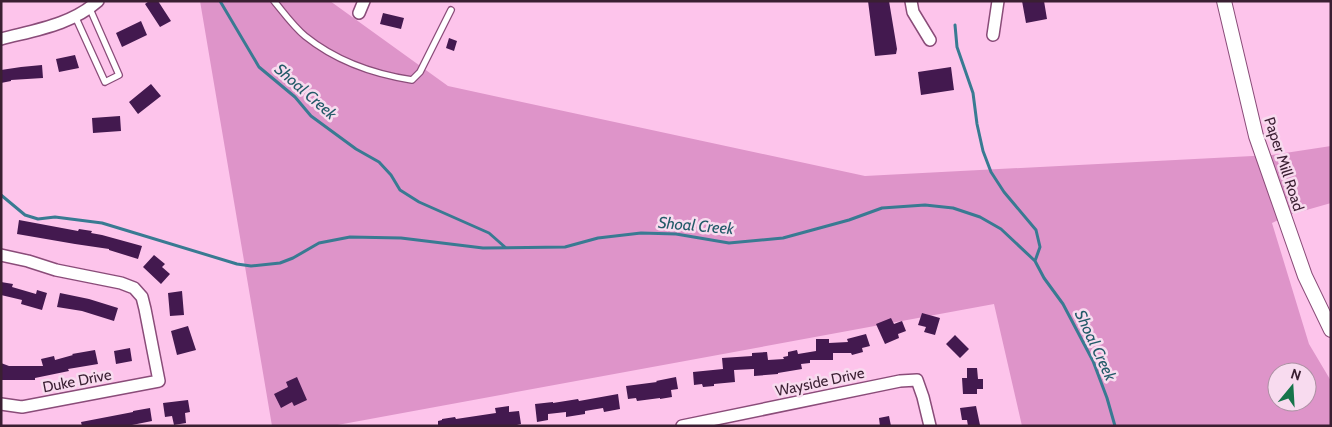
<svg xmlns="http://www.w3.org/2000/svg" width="1332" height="427" viewBox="0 0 1332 427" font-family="Cabin,sans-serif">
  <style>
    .green { fill: #de94c9; fill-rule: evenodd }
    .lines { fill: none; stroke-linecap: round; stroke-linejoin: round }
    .stream { stroke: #397a92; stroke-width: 3 }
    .building { fill: #43194f }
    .service-casing { stroke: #8a4c79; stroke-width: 8 }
    .minor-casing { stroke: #8a4c79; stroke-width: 14 }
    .tertiary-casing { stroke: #8a4c79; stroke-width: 16 }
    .service { stroke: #fff; stroke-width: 5.5 }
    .minor { stroke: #fff; stroke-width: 11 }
    .tertiary { stroke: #fff; stroke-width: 14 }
    .labels { text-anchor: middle; stroke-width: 5; stroke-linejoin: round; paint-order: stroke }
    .street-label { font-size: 15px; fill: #3a1f32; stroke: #f8dbef }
    .water-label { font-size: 16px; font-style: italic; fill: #225a68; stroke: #f8dbef }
  </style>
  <rect width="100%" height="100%" fill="#fdc4eb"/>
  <path class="green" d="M200,1H330L448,86L865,176L1272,155L1331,146V203L1289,215L1272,223L1309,344L1331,381V426H1022L994,304L332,426H272ZM1277,372H1307V402H1277Z"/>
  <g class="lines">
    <path class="stream" d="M220,1L259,67L295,97L311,116L356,149L379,162L391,175L400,190L419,202L489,233L506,248
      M955,25L957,47L973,93L977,124L983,151L991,172L1004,192L1036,230L1040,247L1035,261
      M1,195L25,215L38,219L55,217L102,223L237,264L251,266L280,263L293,258L319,243L350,237L401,238L483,248L565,247L598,238L641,233L676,234L729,243L783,238L849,220L882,208L925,205L953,208L980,217L1001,229L1035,261L1044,278L1063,304L1093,361L1107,398L1115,426"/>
  </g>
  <path class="building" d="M149,1H158L171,21L160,27L145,4Z
    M868,1H889L897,49L896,54L875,56Z
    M1022,1H1044L1047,19L1026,23Z
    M383,13L404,18L401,29L380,24Z
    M141,21L147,35L122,47L116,33Z
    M449,38L457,41L454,51L446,48Z
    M75,55L79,68L59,72L56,59Z
    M42,65L43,78L11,80V81L1,83V70L21,67Z
    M951,67L954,90L921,95L918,72Z
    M151,84L161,96L138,114L129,102Z
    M120,116L121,131L93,133L92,118Z
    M19,220L78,231L79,229L92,231L91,233L102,235L142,246L138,259L109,250V249L75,244L17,234Z
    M154,255L165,264L162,267L170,274L161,284L143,267Z
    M1,282L13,284L12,287L36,294L37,290L47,293L42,310L21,304L22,300L1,295Z
    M182,291L184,315L170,316L168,293Z
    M60,293L89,299L118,308L114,321L82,311L57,307Z
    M922,313L940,318L935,335L924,332L926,327L918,325Z
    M891,318L894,324L902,321L906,331L898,334L899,338L885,344L876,324Z
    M188,326L196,350L177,355L171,331Z
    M866,334L870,346L862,348L863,352L852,355L851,353H833V360H810V363L801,364L802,369L778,373V374L754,376V369L734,370L735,382L714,384V386L703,387L702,384L694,385L693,372L723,369L722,358L752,356V353L767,352L768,360L784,359L783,357L788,356V352L797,350L798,354L816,351V339H829V343L848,342L847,339Z
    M955,335L969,349L960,358L946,344Z
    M130,348L132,361L116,364L114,351Z
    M95,350L98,364L68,369L69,371L35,378V380H1V363L9,366H43L41,359L54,356L55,360L73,355L72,354Z
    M967,368H977L978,379H983V389H977V394H963L962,378H967Z
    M297,377L307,400L294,406L292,402L281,408L274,394L288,387L286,382Z
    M676,377L678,389L671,390L672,397L660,399V398L637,401L636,398L628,399L626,386L657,382L656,381Z
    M618,394L620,409L604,412L603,408L585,411V414L566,417V412L548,414V420L537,422L535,404L553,402V403L578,399L579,401Z
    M188,400L190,412L185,413L186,423L174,425L172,416L165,417L163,403Z
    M509,406V412L519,411L521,424L513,426H438V421L442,420V419L455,417L456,419L496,413L495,408Z
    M976,406L980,425L968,426L967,420H962L960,408Z
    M150,408L152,421L127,426H82L81,422L133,412V411Z
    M889,416L891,426H880L879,418Z"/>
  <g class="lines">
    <defs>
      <path id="service" d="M274,1C284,13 293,26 305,36C336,61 373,74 412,80L420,72L451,10
        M75,16L105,82L119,75L90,9"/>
      <path id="minor" d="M911,1L913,12L930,40
        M359,13L364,1
        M993,35L998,1
        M1,39C35,30 71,25 98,1
        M1,255L28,261L56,270L121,283L134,288L142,297L145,309L159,381L22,407L1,404
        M682,426L900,381L917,380L923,397L930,426"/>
      <path id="tertiary" d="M1224,1L1256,136L1305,276L1331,330"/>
    </defs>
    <use href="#service" class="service-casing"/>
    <use href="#minor" class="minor-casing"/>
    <use href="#tertiary" class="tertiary-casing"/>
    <use href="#service" class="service"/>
    <use href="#minor" class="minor"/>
    <use href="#tertiary" class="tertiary"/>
  </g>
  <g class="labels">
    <g class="street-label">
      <text transform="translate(1284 164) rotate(72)" y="5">Paper Mill Road</text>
      <text transform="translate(77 381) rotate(-11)" y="5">Duke Drive</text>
      <text transform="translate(820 382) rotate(-12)" y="5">Wayside Drive</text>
    </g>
    <g class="water-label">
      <text transform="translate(306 91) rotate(41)" y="6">Shoal Creek</text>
      <text transform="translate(696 225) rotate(5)" y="6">Shoal Creek</text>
      <text transform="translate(1096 345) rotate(65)" y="6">Shoal Creek</text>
    </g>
  </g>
  <rect width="1332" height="427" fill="none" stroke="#3a1f32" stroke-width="5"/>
  <g transform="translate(1292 387) rotate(18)"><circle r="24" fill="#f8dbef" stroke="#ac90a3"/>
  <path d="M0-4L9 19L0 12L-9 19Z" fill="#16744a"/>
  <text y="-8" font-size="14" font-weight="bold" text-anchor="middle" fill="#3a1f32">N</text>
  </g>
</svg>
